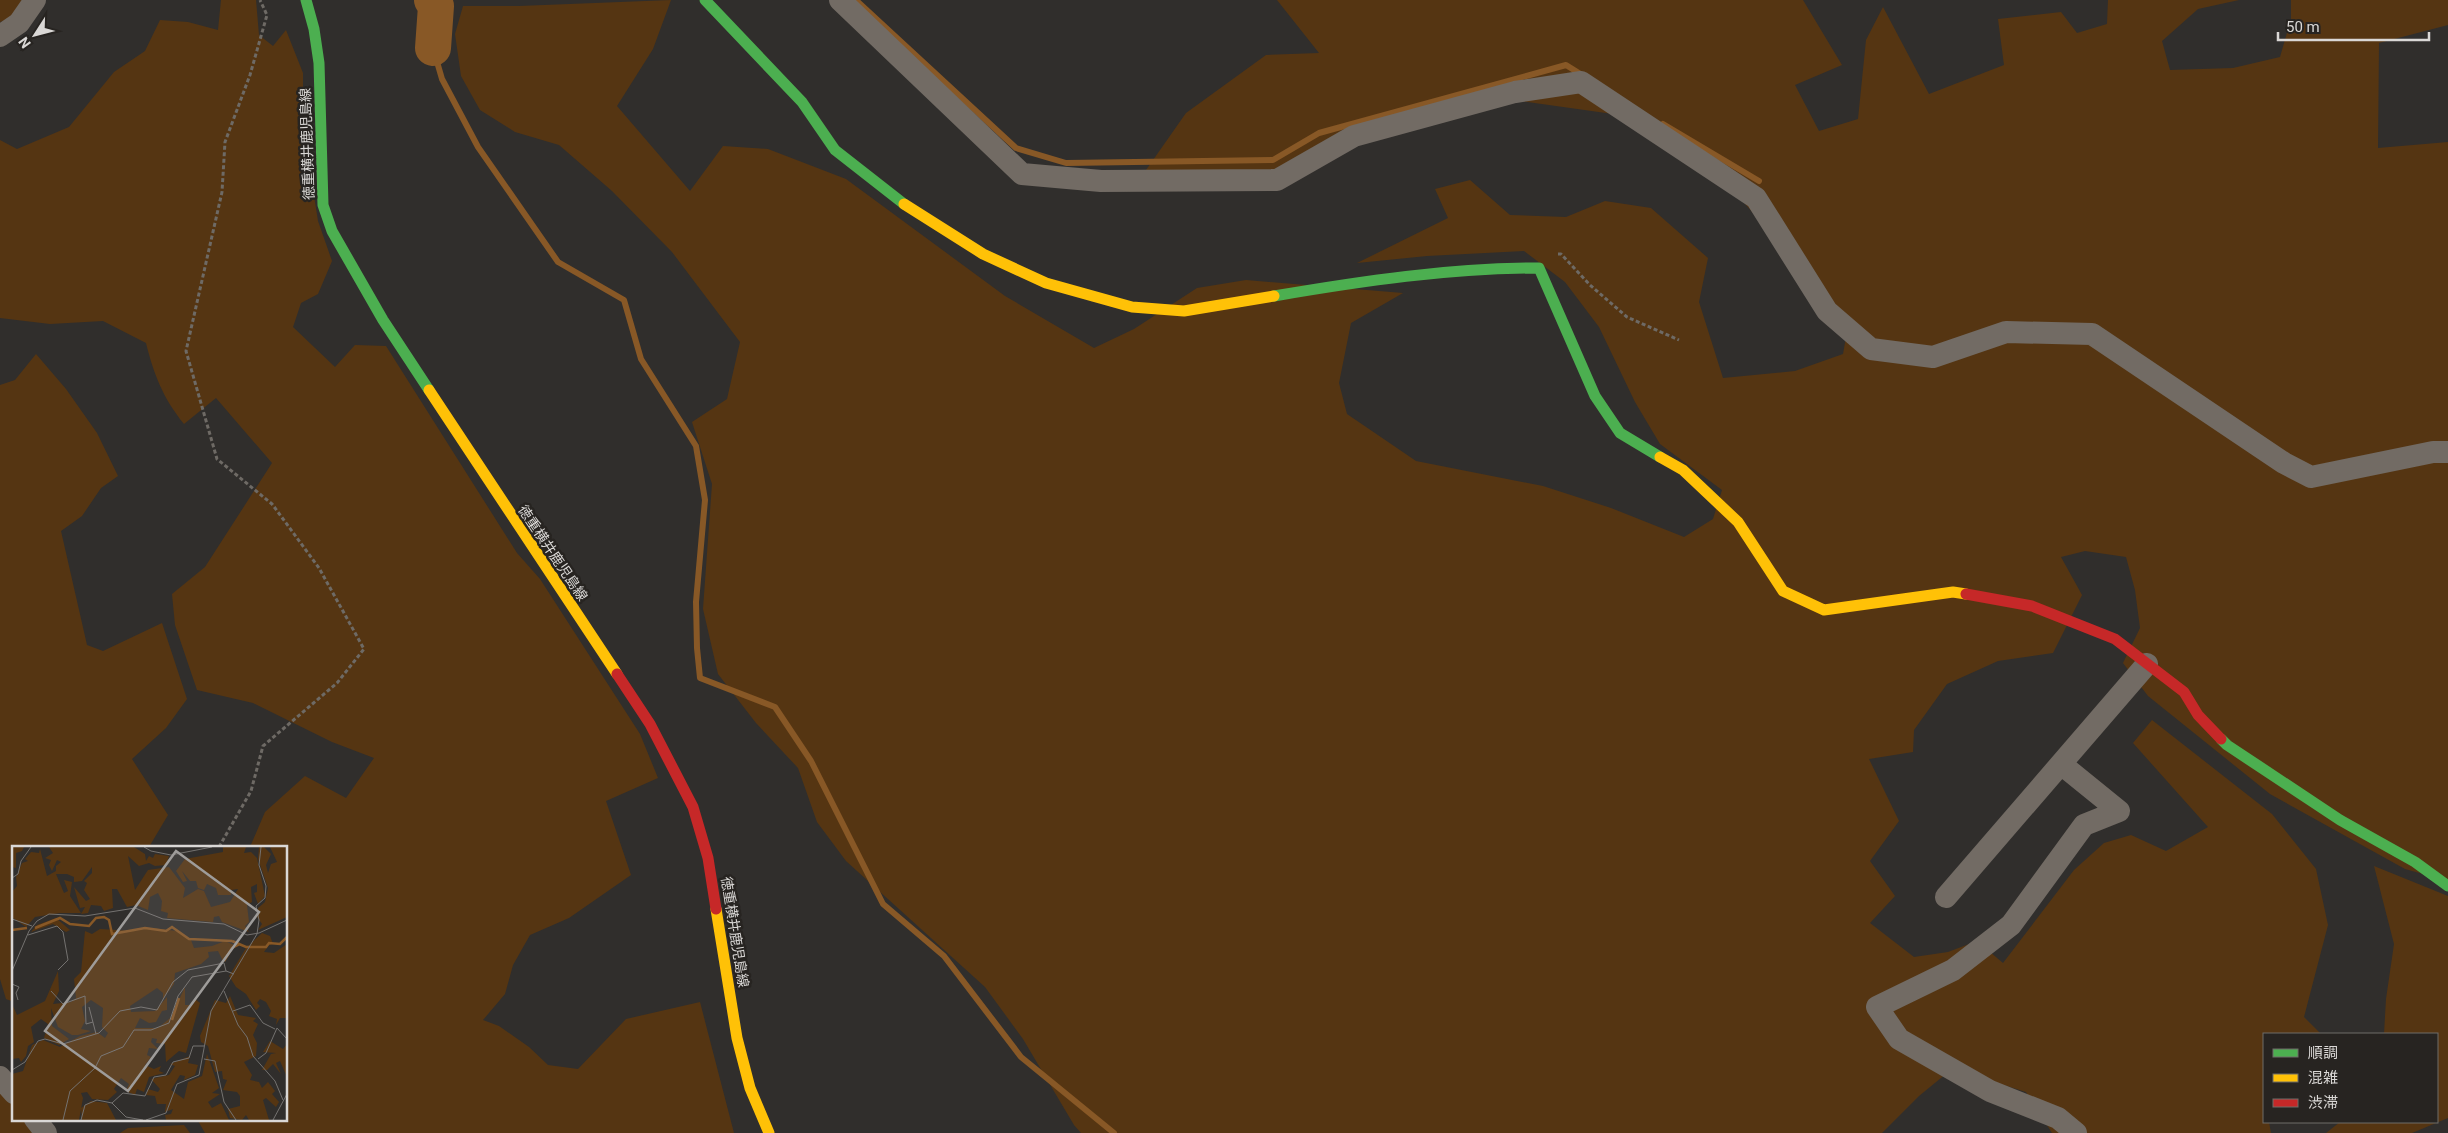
<svg xmlns="http://www.w3.org/2000/svg" width="2448" height="1133" viewBox="0 0 2448 1133" font-family="Roboto,'Noto Sans JP',sans-serif">
  <style>
    .green { fill: #553512 }
    .lines { fill: none; stroke-linecap: round; stroke-linejoin: round }
    .stream { stroke: #885826; stroke-width: 6 }
    .river { stroke: #885826; stroke-width: 36 }
    .path { stroke: #6e6a65; stroke-width: 3; stroke-dasharray: 4 2.5; stroke-linecap: butt }
    .street { stroke: #726b64; stroke-width: 22 }
    .fast { stroke: #4caf50; stroke-width: 11 }
    .slow { stroke: #ffc107; stroke-width: 11 }
    .jam { stroke: #c62828; stroke-width: 11 }
    .labels { text-anchor: middle; stroke-width: 5; stroke-linejoin: round; paint-order: stroke }
    .street-label { font-size: 14px; fill: #dad8d6; stroke: #272421 }
    .inset-river { fill: none; stroke: #885826; stroke-width: 2.5 }
    .inset-road { fill: none; stroke: #747270; stroke-width: 1 }
    .view { fill: #9e9c9a; fill-opacity: 0.15; stroke: #9e9c9a; stroke-width: 2.5 }
    .inset-edge { fill: none; stroke: #dad8d6; stroke-width: 2.5 }
  </style>
  <rect width="100%" height="100%" fill="#302e2c"/>
  <path class="green" d="M0,0H33L15,17L0,22Z
    M221,0H256L259,35L273,46L286,30L303,73V126L318,221L332,261L318,294L301,303L293,327L335,367L355,345L386,346L517,553L540,579L640,734L658,778L606,801L631,875L569,918L530,935L513,965L505,994L483,1020L499,1026L529,1047L548,1065L578,1069L626,1019L700,1002L734,1133H205L197,1119H286V847H250L265,812L305,776L346,798L374,758L332,742L253,703L197,690L175,625L172,594L205,567L272,463L216,398L184,424C163,398 154,375 146,343L103,321L50,324L0,318V140L17,149L69,127L114,72L145,51L160,20L188,22L218,30Z
    M671,0L653,49L617,106L690,191L723,146L768,149L846,179L1005,296L1094,348L1134,329L1197,288L1246,280L1403,293L1351,323L1339,383L1347,414L1416,461L1543,486L1611,508L1684,537L1713,519L1722,490L1660,444L1635,402L1599,327L1565,282L1524,251L1427,256L1357,263L1448,218L1435,189L1470,180L1510,215L1566,217L1605,201L1651,208L1708,258L1699,302L1723,378L1795,371L1843,354L1848,326L1815,282L1695,148L1620,115L1521,101L1396,128L1317,163L1220,184L1146,170L1186,113L1266,55L1319,53L1277,0H1803L1842,65L1795,85L1819,131L1858,119L1866,40L1883,7L1929,94L2004,65L1998,19L2061,12L2077,33L2107,24L2108,0H2239L2198,9L2162,41L2170,70L2233,68L2280,57L2291,19V0H2448V25L2379,43L2378,148L2448,142V881L2405,869L2270,794L2148,696L2123,663L2140,628L2135,590L2126,557L2085,551L2061,557L2082,595L2053,653L1998,661L1947,684L1914,730L1913,752L1869,759L1899,821L1870,861L1895,896L1870,923L1914,957L1948,952L1977,941L2003,963L2074,870L2104,843L2131,835L2166,851L2208,827L2133,743L2152,720L2272,814L2316,869L2328,925L2304,1017L2321,1034H2264V1122H2269L2271,1133H2052L2026,1092L1952,1069L1919,1096L1882,1133H1081L1074,1125L1023,1039L985,987L846,861L817,822L798,768L756,723L718,674L703,609L712,484L692,422L727,399L740,342L672,252L612,191L559,145L515,132L480,110L461,76L455,34L463,6H519Z
    M36,354L66,389L97,433L118,476L101,488L82,516L61,531L87,645L103,651L162,623L187,699L166,728L132,759L168,815L149,847H14V1002L6,999L0,979V385L15,380Z
    M2374,866L2448,896V1118L2412,1133H2326L2340,1122H2437V1034H2384L2386,999L2394,944Z
    M0,1079L14,1089V1119H47L49,1133H0Z
    M184,1125L190,1133H120L128,1128Z"/>
  <g class="lines">
    <path class="stream" d="M858,2L1016,148L1066,163L1273,160L1319,133L1566,65L1582,75
      M433,48L442,79L478,147L558,262L624,300L641,359L696,446L705,500L696,602L697,648L700,678L775,707L811,761L883,904L944,956L1021,1057L1114,1133
      M1663,124L1759,181"/>
    <path class="river" d="M432,0L436,6L433,48"/>
    <path class="path" d="M1558,254H1561L1590,285L1627,317L1679,340
      M219,847L251,791L263,746L337,683L364,649L319,568L272,504L217,459L186,351L222,192L225,142L250,75L267,15L260,0"/>
    <path class="street" d="M840,0L1022,174L1101,181L1277,180L1354,136L1515,92L1581,82L1756,198L1827,311L1871,349L1933,357L2006,332L2092,334L2284,463L2311,477L2433,452H2448
      M0,36L19,23L35,0
      M2061,764L2119,811L2084,825L2011,925L1953,970L1877,1007L1899,1039L1990,1091L2058,1118L2076,1133
      M1946,897L2147,664
      M0,1077L14,1093
      M35,1119L46,1133"/>
    <path class="fast" d="M306,0L314,29L319,63L323,205L332,231L383,320L429,390
      M705,0L802,102L835,150L904,204
      M1274,296C1362,281 1450,268 1539,268L1595,396L1620,433L1660,457
      M2221,739L2227,745L2340,820L2415,862L2448,886"/>
    <path class="slow" d="M904,204L983,254L1046,283L1132,307L1184,311L1274,296
      M429,390L617,674
      M1660,457L1683,470L1738,522L1783,591L1824,610L1953,592L1966,594
      M716,909L737,1038L750,1088L769,1133"/>
    <path class="jam" d="M1966,594L2032,606L2115,639L2184,692L2198,715L2221,739
      M617,674L650,724L693,807L708,858L716,909"/>
  </g>
  <g class="labels">
    <g class="street-label">
      <text transform="translate(307 144) rotate(-92)" y="5">徳重横井鹿児島線</text>
      <text transform="translate(553 553) rotate(56)" y="5">徳重横井鹿児島線</text>
      <text transform="translate(735 932) rotate(81)" y="5">徳重横井鹿児島線</text>
    </g>
  </g>
  <g transform="translate(12 846)">
    <rect width="275" height="275" fill="#302e2c"/>
    <path d="M0,1H12L10,5L4,7V22L0,21ZM37,1H122L133,8L134,15L137,10L141,12L143,8L157,10L154,19L143,20L137,17L127,20L116,10L123,44L136,24L157,21L173,42L171,52L186,43L192,45L199,61L218,56L226,43L219,44V49H206L204,42L195,38L192,44L186,42L184,35H178L170,25L175,35L171,36L164,25L173,13L211,6V1H234L232,7L239,6L245,12L253,50L246,58L242,47L245,46V38L239,41L240,56L235,59L237,76L233,80L237,86L210,76L207,70L202,71L201,76L155,72L156,67L149,65L150,55L146,47L138,51L136,64L124,59L115,61L105,43H100L101,62L92,65L89,60L79,59L76,67L69,68L73,61L68,62L62,41L74,55L78,53L72,44L75,37L72,35L80,27V21L70,35L62,36V31L55,28H44L52,47L56,45L52,34L60,36L58,50L69,67H48L23,71L14,81L1,72L0,46L5,40L4,31L10,17L16,15L13,13L19,6L27,7L28,3L35,30L44,25V20L49,16L45,14L40,25L37,19L39,14L33,12L41,7ZM247,1H252L259,8L254,19L256,27L259,18L265,16L258,1H275V71L246,84L250,78L245,71L246,62L253,56L256,42L246,13ZM44,72L58,84L54,86L41,78L19,86L25,79ZM139,82L165,85L179,94L182,102L200,100L213,95L222,99L211,115L206,105L196,106L197,111L189,118L163,127L162,138L151,153V147L145,142L118,160L119,166L143,165L155,151V164L150,165L144,176L137,177L128,172L123,182H146L158,172L173,141V159H181L183,153L188,157L174,207L167,205L154,216L153,198L144,197L145,193L140,192L139,196L146,203L137,202L135,209L139,211L133,219L142,223L149,220L147,225L152,227L137,231L132,246L125,243L123,249L114,245L117,238L109,232L102,243L105,246L96,254L80,253L75,246L69,247L71,252L67,274H0V228L11,225L20,199L31,194L48,201L68,190L85,186L93,192L96,187L90,181L91,162L79,154L70,161L73,175L69,183L79,185L66,189H60L46,181L39,162L40,180L57,193L47,199L32,192L36,178L29,173L19,181L22,196L16,200L14,210L9,216L7,212L0,213V158L5,169L33,155L46,125L47,145L41,158L59,156L64,152L62,133L69,126L73,85L80,88L88,83L122,85ZM250,87L258,90L261,98L257,99L252,106L262,107L275,98V172H268L264,179L265,173L257,170L259,165L254,156L248,153L245,157L248,160L244,164L234,148L224,141L217,130L234,102ZM218,150L226,169L244,172L241,175L246,178L241,189L245,197L244,210L232,216L240,229L238,234L247,236L250,242L256,236L263,245L260,248L267,256L264,261L254,252L251,254L257,274H237L234,269L230,274L218,272L216,263L228,260V250L225,246L211,244L215,234L211,233L210,225L203,226L196,200L189,196L188,190L203,154L214,157ZM258,195L271,203L275,198V231L268,215L264,217L269,228L261,218L255,224H250L259,208L264,207L251,206ZM195,208L207,242L200,247L208,248L196,256L200,262L209,257L217,274H154L153,269L159,268L161,263L153,266L154,258H145L143,250L134,249L136,243L146,246L148,243L139,233L157,229L163,220L158,218L178,210L176,217L186,219L183,229L172,234L173,230L168,229L159,244L172,253L176,236L190,230ZM79,255L95,257L104,274H70L69,262Z" fill="#553512"/>
    <path class="inset-river" d="M23,82L48,72L58,78L77,80L84,72L92,71L97,74L100,88L133,82L154,85L160,81L177,93L220,95M0,84L15,82M220,95L234,101H254L257,97L268,98L275,91M212,115L220,102L228,98M160,174L167,152"/>
    <path class="inset-road" d="M132,1L139,5L159,9L200,1M0,32L6,28L9,15L19,1M0,73L20,80M16,89L45,80L51,86L56,114L46,124M0,125L17,85L25,75L37,68L73,70L123,62L151,73L212,78L235,89L247,87L275,74M0,138L7,141L4,147L6,154M39,145L51,158L73,150L74,178L81,176M212,145L226,179L235,191L241,210L263,235L271,254M77,161L84,188M221,165L238,159L251,177L263,183M192,213L203,215L212,256L224,274M246,213L254,207L265,182L275,193M0,224L13,216L26,195L33,193L51,198L87,187L108,165L129,161L145,164L161,136L176,124L212,117L214,125L222,128M100,257L111,247L133,250L142,231L154,229L161,216L177,212L181,200H192M51,274L58,245L83,222L89,210L111,201L122,184H139L157,177L166,150L180,131L214,125M69,274L73,259L85,254L100,257L114,271L131,274M134,274L154,267L165,238L187,229L199,165L245,88L247,74L244,60L253,52L254,40L247,19L249,1M261,274L275,248"/>
    <path class="view" d="M164,5L247,66L116,245L33,185Z"/>
    <rect width="275" height="275" class="inset-edge"/>
  </g>
  <rect x="2263" y="1033" width="175" height="90" fill="#272421" stroke="#6f6c69"/>
  <rect x="2273" y="1049" width="25" height="8" fill="#4caf50" stroke="#6f6c69"/>
  <text x="2308" y="1058" font-size="15" fill="#dad8d6">順調</text>
  <rect x="2273" y="1074" width="25" height="8" fill="#ffc107" stroke="#6f6c69"/>
  <text x="2308" y="1083" font-size="15" fill="#dad8d6">混雑</text>
  <rect x="2273" y="1099" width="25" height="8" fill="#c62828" stroke="#6f6c69"/>
  <text x="2308" y="1108" font-size="15" fill="#dad8d6">渋滞</text>
  <g transform="translate(35 35) rotate(234)" stroke="#272421" stroke-width="4" paint-order="stroke">
  <path d="M0-4L9 19L0 12L-9 19Z" fill="#dad8d6"/>
  <text y="-8" font-size="14" font-weight="bold" text-anchor="middle" fill="#dad8d6">N</text>
  </g>
  <path d="M2278 32v8h151v-8" fill="none" stroke="#dad8d6" stroke-width="2.5"/>
  <text x="2286" y="32" font-size="15" fill="#dad8d6" stroke="#272421" stroke-width="4" paint-order="stroke">50 m</text>
</svg>
